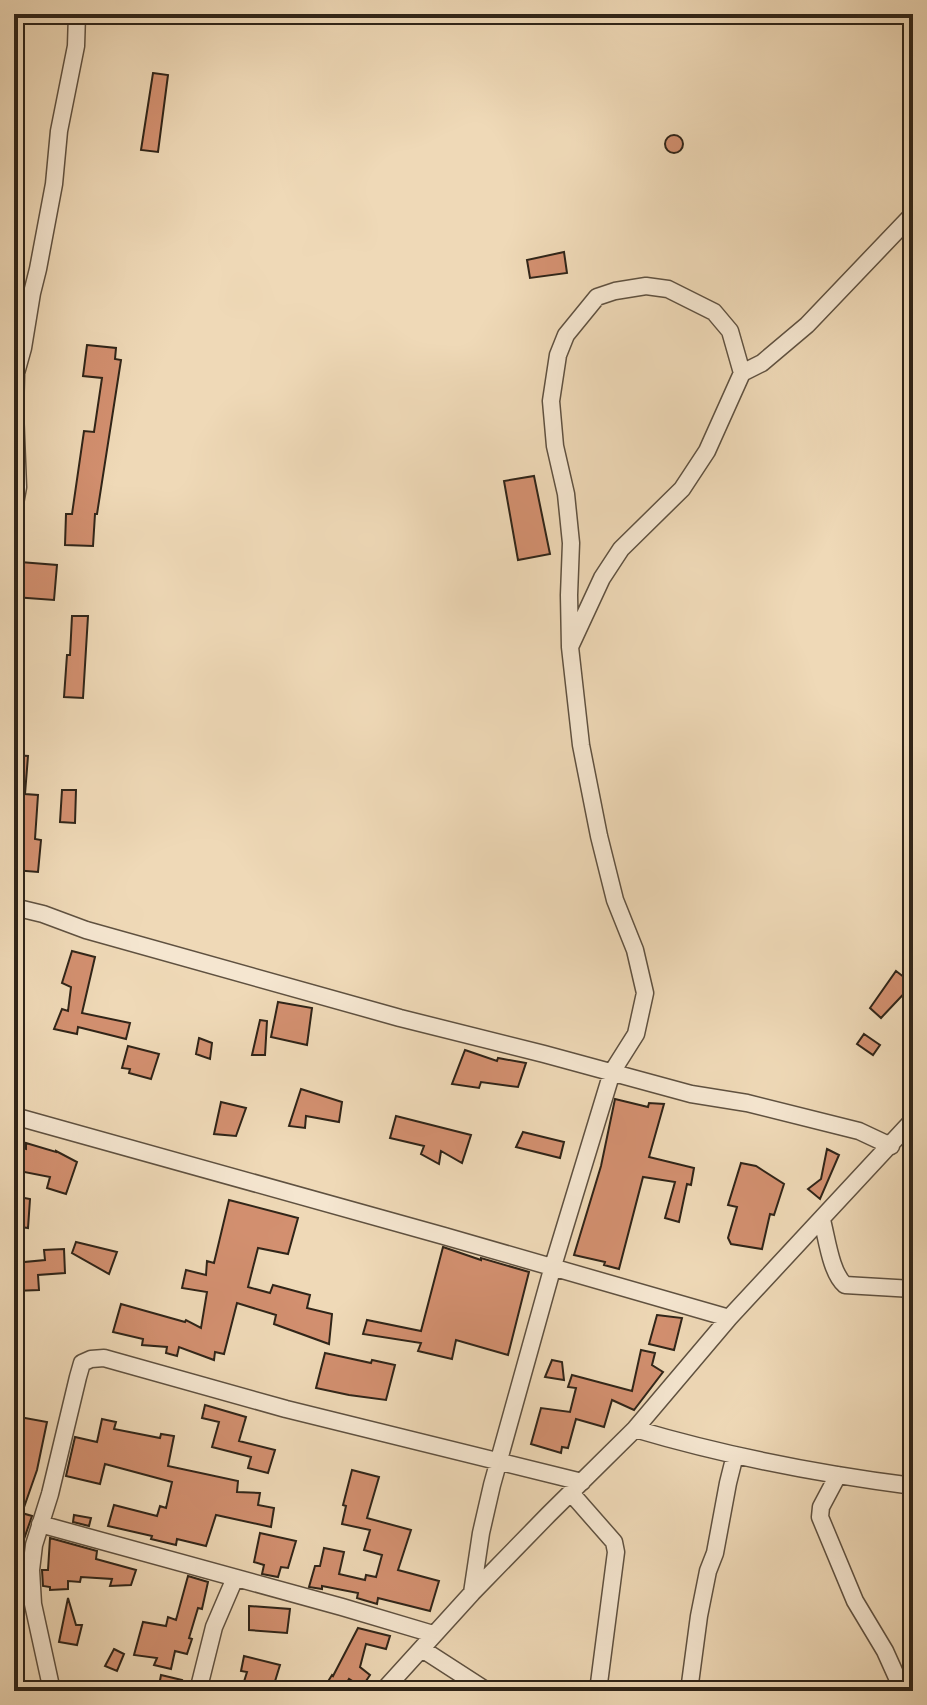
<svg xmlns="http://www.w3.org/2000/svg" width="927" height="1705" viewBox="0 0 927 1705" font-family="'IM FELL French Canon',serif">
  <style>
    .building { fill: #d39070; stroke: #2f2418; stroke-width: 2 }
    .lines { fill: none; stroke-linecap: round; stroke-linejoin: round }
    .minor-casing { stroke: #5f5140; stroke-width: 19 }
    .minor { stroke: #f5e6d0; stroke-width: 16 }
  </style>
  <rect width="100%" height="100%" fill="#efd9b7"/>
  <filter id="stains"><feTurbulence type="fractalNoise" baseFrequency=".0025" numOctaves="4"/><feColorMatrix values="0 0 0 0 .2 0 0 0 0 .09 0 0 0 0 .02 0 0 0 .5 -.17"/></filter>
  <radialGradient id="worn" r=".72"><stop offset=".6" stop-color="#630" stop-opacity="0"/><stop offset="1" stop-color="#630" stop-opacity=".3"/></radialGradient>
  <path class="building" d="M153,73L168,75L158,152L141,150Z
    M665 144a9 9 0 1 1 18 0a9 9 0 1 1-18 0Z
    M564,252L567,273L530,278L527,260Z
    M87,345L116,348L115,359L121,360L97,514H95L93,546L65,545L66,514H72L84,431L94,432L102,378L83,376Z
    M534,476L550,554L518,560L504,481Z
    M20,562L57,565L54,600L14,597L15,574L19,575Z
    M72,616H88L83,698L64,697L67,655H70Z
    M14,755L28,756L25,794L38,795L35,839L41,840L38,872L14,870Z
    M62,790H76L75,823L60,822Z
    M72,951L95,957L82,1013L130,1023L126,1039L78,1027L77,1034L54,1029L62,1009L68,1011L71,987L62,983Z
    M896,971L913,984L881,1018L870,1008Z
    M278,1002L312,1008L307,1045L271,1037Z
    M260,1020L267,1021L265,1055H252Z
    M864,1034L880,1045L873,1055L857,1044Z
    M199,1038L212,1043L210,1059L196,1054Z
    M128,1046L159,1054L151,1079L129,1073L130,1069L122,1068Z
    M465,1050L497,1061L498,1058L526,1063L518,1087L481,1082L479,1088L452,1084Z
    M301,1089L342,1102L339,1122L306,1116L305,1128L289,1126Z
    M615,1099L648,1107L649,1103L664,1104L649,1157L694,1168L691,1185L687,1184L679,1222L665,1218L675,1182L643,1177L619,1269L604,1265L605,1262L574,1255L601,1166Z
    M221,1102L246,1108L236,1136L214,1134Z
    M396,1116L471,1135L462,1163L441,1151L439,1164L421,1154L424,1146L390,1138Z
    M523,1132L564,1142L560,1158L516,1147Z
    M26,1143L56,1152V1151L77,1162L66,1194L47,1188L50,1177L14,1170L15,1146L26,1149Z
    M827,1149L839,1155L820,1199L808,1189L821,1179Z
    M741,1163L756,1166L784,1184L774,1215L770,1214L762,1249L731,1244L728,1238L737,1207L728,1205Z
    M14,1196L30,1199L28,1228L14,1226Z
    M229,1200L298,1218L288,1254L258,1248L248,1287L270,1293L273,1285L310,1295L307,1308L332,1314L329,1344L274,1324L276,1315L237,1303L224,1354L215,1352L214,1360L179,1347L177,1356L166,1353L167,1347L142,1345L143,1339L113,1332L121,1304L185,1322L186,1320L201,1328L207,1292L182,1288L186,1270L206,1275L207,1261L214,1263Z
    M76,1242L117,1252L109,1274L72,1253Z
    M443,1247L481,1260V1258L529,1272L508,1355L456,1340L452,1359L418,1351L421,1343L363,1334L367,1320L421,1331Z
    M64,1249L65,1273L38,1275L39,1290L14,1291V1263L45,1260L44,1250Z
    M657,1315L682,1318L674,1350L649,1344Z
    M641,1350L655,1353L652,1365L663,1372L634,1410L612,1400L604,1427L576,1419L568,1448L562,1447L561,1453L531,1444L541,1408L570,1412L576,1388L568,1387L572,1375L632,1391Z
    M325,1353L371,1363L372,1360L395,1365L386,1400L349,1395L316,1388Z
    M552,1360L562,1362L564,1380L545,1377Z
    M205,1405L246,1417L239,1441L275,1450L268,1473L248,1468L251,1457L212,1447L219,1422L202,1418Z
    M14,1416L47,1422L37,1470L22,1513L32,1516L16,1562L14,1561V1469H16L23,1441L18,1440L20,1433H14Z
    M102,1419L116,1422L114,1429L160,1438L161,1434L174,1436L168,1466L238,1481L237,1492L260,1493L258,1505L274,1508L271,1527L216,1515L206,1546L177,1539L176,1545L151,1539L152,1536L108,1526L114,1505L157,1516L160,1506L166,1508L172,1482L105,1464L100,1484L66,1476L75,1437L97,1442Z
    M352,1470L379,1477L367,1518L411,1530L398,1570L439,1581L430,1611L378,1598L377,1604L357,1598L358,1593L322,1586V1589L309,1587L315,1566H320L324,1548L344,1552L339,1574L365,1580L366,1575L376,1577L382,1555L364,1550L370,1530L342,1524L346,1506L343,1505Z
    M74,1515L91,1518L89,1526L73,1522Z
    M260,1533L296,1541L288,1568L281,1567L278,1577L262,1574L264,1565L254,1562Z
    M50,1538L97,1551L96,1559L136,1570L131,1585L110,1586L112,1579L81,1577L80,1582L68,1581V1589L50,1590V1587L43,1586L42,1570H48Z
    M188,1576L208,1582L202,1609L198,1608L189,1638L192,1639L187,1654L175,1651L171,1669L154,1665L157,1658L134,1655L143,1622L166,1626L168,1617L176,1620Z
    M68,1598L76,1625H82L77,1645L59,1642Z
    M249,1606L290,1609L287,1633L249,1630Z
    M358,1628L390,1636L386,1649L366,1644L360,1667L370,1675L362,1687L349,1679L342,1691H322L332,1675L333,1676Z
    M114,1649L124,1654L117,1671L105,1666Z
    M244,1656L280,1665L272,1691H248L249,1690L242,1688L247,1672L241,1671Z
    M161,1675L182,1680L179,1691H158Z"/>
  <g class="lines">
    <defs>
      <path id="minor" d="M742,373L762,363L807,325L913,214
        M14,509L18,487L15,411L16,373L23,348L32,293L38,269L54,184L59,131L76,46L77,14
        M14,907L43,914L86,930L400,1018L544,1054L691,1094L747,1103L859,1131L891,1146
        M14,1116L444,1236L729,1318
        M822,1220C827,1239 831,1273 845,1285L913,1289
        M635,1429C726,1456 819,1474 913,1486
        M838,1475L821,1507L820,1517L855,1601L885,1651L903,1691
        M571,1493L614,1542L616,1552L598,1691
        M40,1524L342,1607L433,1634
        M472,1593L481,1533L492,1485L553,1266L612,1072L636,1034L645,993L635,950L615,900L599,836L581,745L570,647L569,595L571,543L566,494L555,446L551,401L558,355L566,335L597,297L615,291L646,286L668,289L714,312L730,331L742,373L707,451L682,489L621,549L602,578L570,647
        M422,1649L487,1691
        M52,1691L33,1604L31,1570L34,1545L50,1494L78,1377L82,1363L91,1359L104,1358L286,1409L582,1482
        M198,1691L214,1627L235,1578
        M383,1691L472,1593L549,1514L635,1429L729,1318L913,1120
        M689,1691L699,1616L708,1571L715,1553L728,1483L735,1455"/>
    </defs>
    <use href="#minor" class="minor-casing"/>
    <use href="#minor" class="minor"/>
  </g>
  <rect width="927" height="1705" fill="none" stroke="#efd9b7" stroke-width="48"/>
  <rect x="16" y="16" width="895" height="1673" fill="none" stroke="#2f2418" stroke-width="4"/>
  <rect x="24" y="24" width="879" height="1657" fill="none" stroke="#2f2418" stroke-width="2"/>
  <rect width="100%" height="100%" filter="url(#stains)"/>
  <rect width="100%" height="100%" fill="url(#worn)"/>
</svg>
